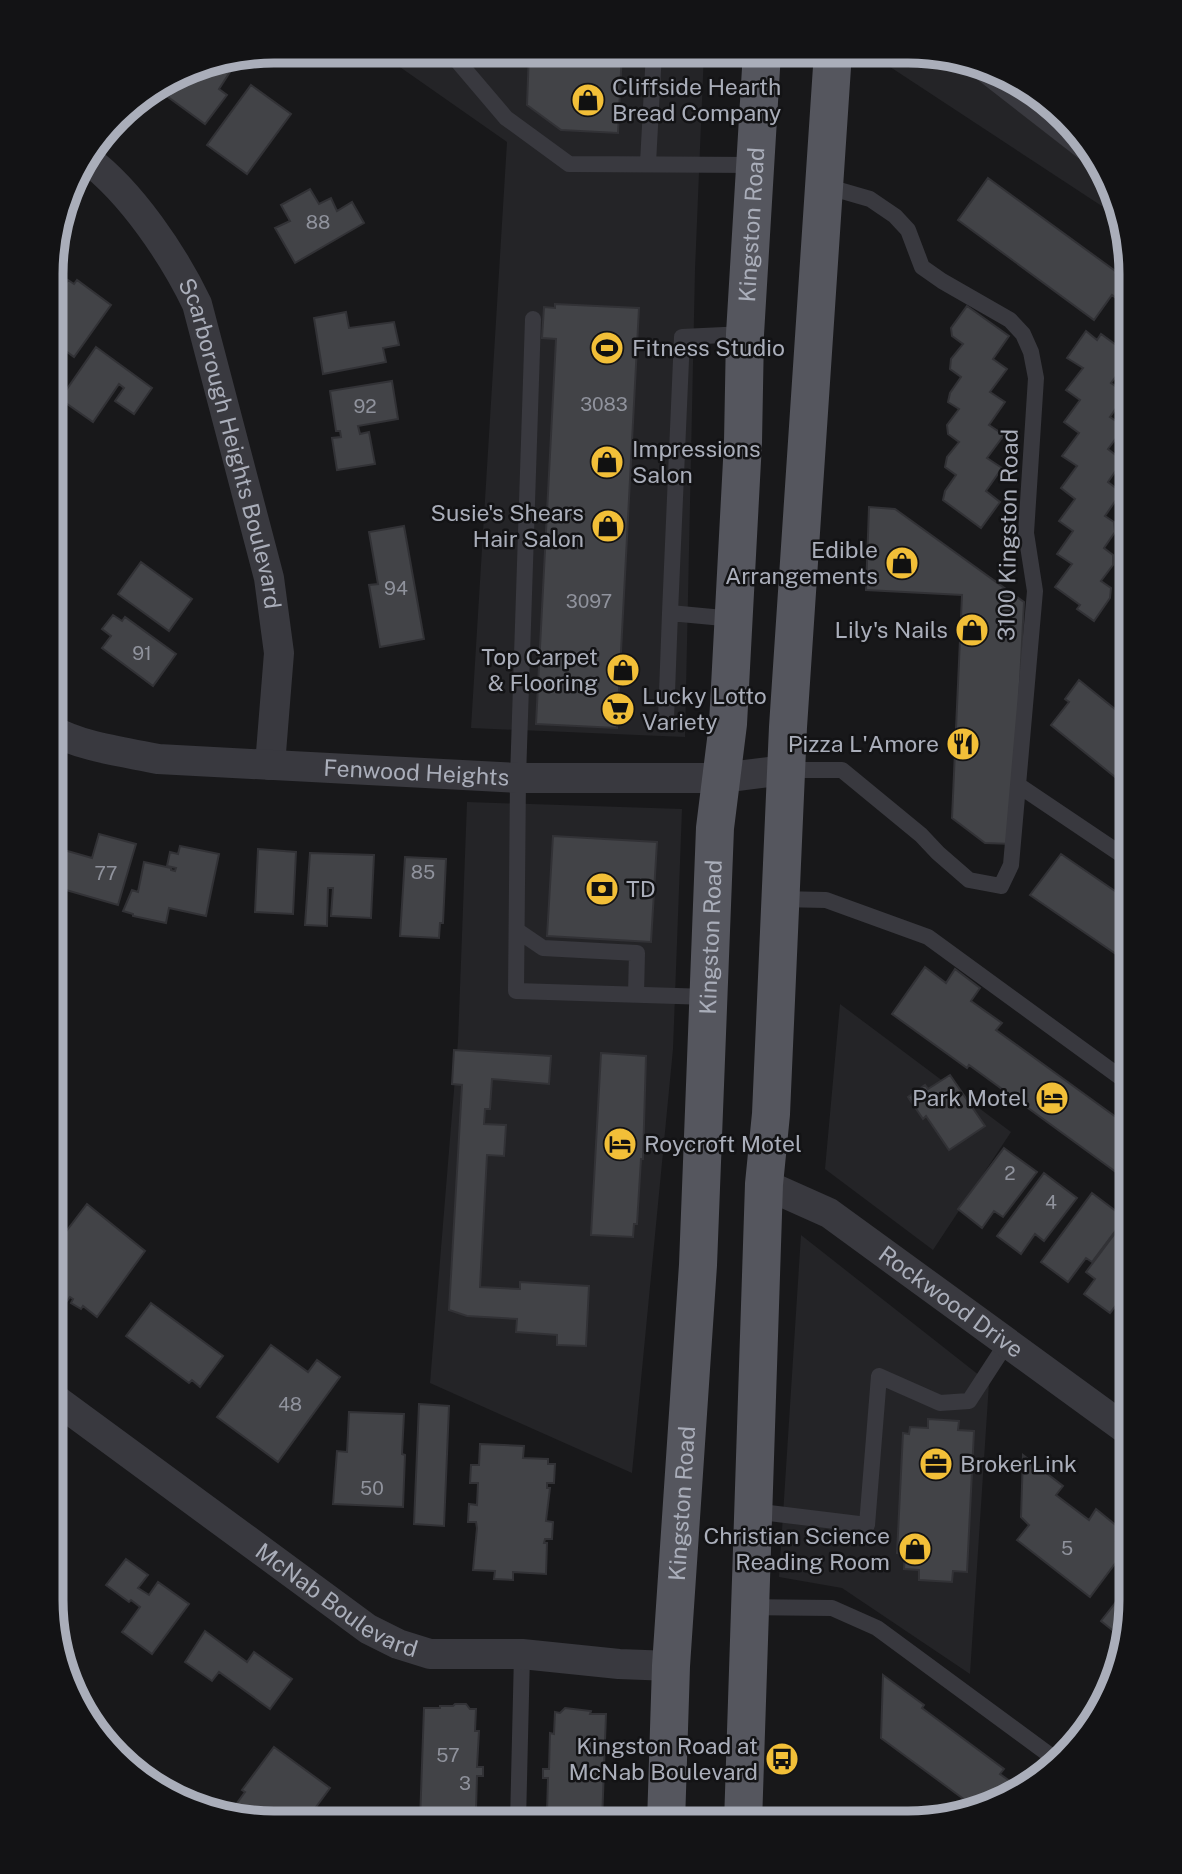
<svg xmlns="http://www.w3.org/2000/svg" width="1182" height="1874" viewBox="0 0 1182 1874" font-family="'Public Sans',sans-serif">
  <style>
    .built { fill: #242427 }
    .building { fill: #424347; stroke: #323236; stroke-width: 2 }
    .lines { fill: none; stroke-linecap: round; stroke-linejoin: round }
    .lane { stroke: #39393f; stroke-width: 16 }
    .street { stroke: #39393f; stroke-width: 30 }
    .primary { stroke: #55565e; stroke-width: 38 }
    .labels { text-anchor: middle; stroke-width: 5; stroke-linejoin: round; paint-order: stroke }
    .number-label { font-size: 19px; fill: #90939d }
    .poi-label { font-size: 23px; fill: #aaaeba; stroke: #131315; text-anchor: end }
    .street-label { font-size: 23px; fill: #aaaeba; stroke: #131315 }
    .rim { fill: none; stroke: #aaaeba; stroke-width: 9 }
  </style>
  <rect width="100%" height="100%" fill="#18181a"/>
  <path class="built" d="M377,51L704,52L695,270L685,737L471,728L507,142Z
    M875,53H937L1044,97L1114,189L1120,218L875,57Z
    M467,802L682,809L673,1049L632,1473L430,1383L458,1041Z
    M840,1004L1011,1132L933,1250L825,1169Z
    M801,1235L989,1383L970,1674L842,1588L779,1577Z"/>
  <path class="building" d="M529,52H622L618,133L561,130L527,105Z
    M217,62L230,72L219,89L227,95L205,124L168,97L190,68L202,76L211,63Z
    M251,85L291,114L247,174L207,145Z
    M988,178L1129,281L1116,298L1112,295L1094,320L958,220Z
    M310,189L319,204L331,198L337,211L352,202L364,223L295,263L275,228L290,221L281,205Z
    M68,280L74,284L77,280L111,305L74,357L52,341L53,297L61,285L64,286Z
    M555,304L639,308L617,728L536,724L556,339L542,338L544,307L555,308Z
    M967,306L1009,336L993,359L1007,369L990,392L1005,402L989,425L1004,435L987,458L1002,468L986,491L1000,502L981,528L943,500L945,491L956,475L945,467L947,457L959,442L948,434L947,425L959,409L948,402L950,393L961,377L950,369L951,359L963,344L952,336L951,328Z
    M346,312L349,328L394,322L399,345L383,348L386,362L323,374L314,318Z
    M1086,331L1097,340L1101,334L1123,350V367L1111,383L1121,390V401L1110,417L1119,423L1120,433L1108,449L1117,456L1119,466L1108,482L1117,489L1116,500L1105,516L1114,522L1115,532L1104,548L1113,555V565L1101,581L1111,588L1110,598L1094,621L1077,609L1080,605L1055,587L1072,564L1057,554L1073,531L1059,521L1075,499L1061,488L1077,466L1062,456L1079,433L1064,422L1080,400L1066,390L1083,368L1067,358Z
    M96,347L152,388L134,414L115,401L124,388L119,384L93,422L60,399Z
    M392,381L398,419L358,426L360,434L369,432L375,464L337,470L332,438L341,437L340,431H336L330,391Z
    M869,507L895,509L1024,602L1012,844L985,843L952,818L962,595L866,590Z
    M404,526L424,639L380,647L369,585L378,584L369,532Z
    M141,562L192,599L169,631L118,594Z
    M113,615L122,621L125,617L176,654L153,686L102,648L111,636L102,629Z
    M1079,680L1131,722V790L1051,725L1069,702L1065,699Z
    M99,834L136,844L118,905L52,886V868L57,848L92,858Z
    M553,836L657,842L651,942L547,936Z
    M180,846L219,854L206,916L169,908L166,923L133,916V914L123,911L132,890L138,892L144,862L171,868V870L175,871L176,868L167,866L170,852L178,854Z
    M258,849L296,852L293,914L255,912Z
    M310,853L374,855L371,918L331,916L333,888H328L327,926L305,925Z
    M1061,854L1131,902V968L1121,961L1123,959L1030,895Z
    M405,857L446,859L443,923H440L439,938L400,936Z
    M925,967L946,983L955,969L980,988L971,1001L1002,1023L996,1030L1131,1128V1183L969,1065L967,1068L892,1014Z
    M454,1050L551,1056L549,1084L492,1079L490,1109H485L484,1124L506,1125L504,1156L487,1155L480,1287L520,1289V1282L589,1286L586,1346L557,1345V1335L516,1332L517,1319L467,1316L449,1310L462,1085L452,1084Z
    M601,1053L646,1056L643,1159H641L637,1224H634L633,1237L591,1235Z
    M950,1075L985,1126L949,1150L926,1116L923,1119L908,1097L925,1085L928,1089Z
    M1004,1148L1037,1172L1003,1217L994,1211L982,1228L958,1209Z
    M1044,1173L1077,1198L1044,1241L1035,1234L1021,1254L997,1236Z
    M1092,1193L1125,1218L1092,1262L1086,1258L1068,1282L1041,1262Z
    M87,1204L145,1251L97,1317L83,1306L81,1309L71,1303L73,1299L70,1297L67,1301L53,1291L56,1287L51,1283V1235L58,1242Z
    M1125,1220L1131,1224V1280L1129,1283L1131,1286L1110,1313L1084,1294L1095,1279L1086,1272Z
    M151,1303L223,1356L200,1387L192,1380L189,1383L126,1336Z
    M1131,1308V1336L1118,1326Z
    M271,1345L308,1372L317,1360L340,1377L278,1462L217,1417Z
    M419,1404L449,1406L444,1526L414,1524Z
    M349,1412L404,1414L402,1454L405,1455L403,1507L333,1504L337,1451L347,1452Z
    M928,1419L959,1421L958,1430L974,1431L967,1572L953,1571L952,1582L919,1580V1570L904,1569L905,1554L897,1553L903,1433L909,1434L910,1427L928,1428Z
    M480,1444L524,1446L523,1458L548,1459V1464H555L554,1483H547V1488H550L546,1521L553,1522L552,1539H545L544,1543H547L546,1574L513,1572V1580L494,1579L495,1571L473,1570L477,1528L476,1522H468L469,1504L477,1505L478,1483H470L471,1465H479Z
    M1023,1455L1063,1486L1056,1495L1089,1520L1096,1509L1123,1531L1116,1541L1126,1549L1090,1597L1017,1540L1029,1525L1021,1517Z
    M51,1505L61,1512L51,1527Z
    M126,1559L148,1575L138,1588L149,1595L158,1582L189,1604L152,1654L122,1632L140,1607L131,1600L129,1602L106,1585Z
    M1131,1583V1615L1126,1641L1101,1621Z
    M205,1631L247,1662L254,1652L292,1679L270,1709L219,1672L212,1681L185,1662Z
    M883,1675L924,1705L922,1708L1004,1769L1000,1774L1018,1787L993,1806L970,1811L973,1806L881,1738Z
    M455,1704H466L470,1709H476L475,1731H479L477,1767H483V1776H477L476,1810L481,1811V1821H420L424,1708H440V1706H453Z
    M1093,1705L1099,1710L1082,1738L1073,1731Z
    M565,1708L591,1711L590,1714H606L602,1822H541L542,1813H547L548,1778H543V1769H549L550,1733L554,1734L555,1712L560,1713Z
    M274,1747L330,1788L305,1822L245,1821L229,1814L245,1792L242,1790Z
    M333,1812L367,1822H330Z"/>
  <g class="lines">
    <path class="lane" d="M449,51L506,118L569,164L756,165
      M978,70L1082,151L1085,150
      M648,163L654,52
      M533,319L518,778L516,991L709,997
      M734,619L670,613L682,337L745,334
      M666,719L670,613
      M786,770H842L921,835L938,853L969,880L1001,886L1011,865L1035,591L1026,533L1036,378L1031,352L1023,334L1010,320L942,281L922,267L908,230L895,216L870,199L825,186
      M1018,785L1131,861
      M779,899L826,900L928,937L1131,1085
      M518,931L543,948L637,953L636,994
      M753,1511L867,1525L879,1376L940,1403L969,1401L1006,1344
      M750,1607L832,1608L877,1628L1055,1759
      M518,1822L522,1654"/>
    <g class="street">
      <path id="s1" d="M87,159C131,192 173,254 197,304L269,578L279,653L270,765"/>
      <path id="s2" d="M52,730C81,747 125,752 158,759L518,778H721L786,770"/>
      <path id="s3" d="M764,1184L829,1213L1131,1433"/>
      <path id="s4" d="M51,1396L368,1629L398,1644L430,1654H522L619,1664L671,1666"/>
    </g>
    <g class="primary">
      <path id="s5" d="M666,1823L671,1666L698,1265L715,828L728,724L743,442L745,334L762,52"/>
      <path d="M743,1823L764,1184L771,1114L788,727L833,52"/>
    </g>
  </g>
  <defs>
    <symbol id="shop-disc" viewBox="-11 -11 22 22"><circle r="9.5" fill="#f2bf38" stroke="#131315"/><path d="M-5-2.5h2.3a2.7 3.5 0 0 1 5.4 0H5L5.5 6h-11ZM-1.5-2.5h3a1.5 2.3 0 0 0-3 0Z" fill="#111"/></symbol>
    <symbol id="stadium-disc" viewBox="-11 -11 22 22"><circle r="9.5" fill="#f2bf38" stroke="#131315"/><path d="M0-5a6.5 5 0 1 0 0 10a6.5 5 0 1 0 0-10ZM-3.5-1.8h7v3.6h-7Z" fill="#111"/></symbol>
    <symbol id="supermarket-disc" viewBox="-11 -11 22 22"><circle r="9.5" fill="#f2bf38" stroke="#131315"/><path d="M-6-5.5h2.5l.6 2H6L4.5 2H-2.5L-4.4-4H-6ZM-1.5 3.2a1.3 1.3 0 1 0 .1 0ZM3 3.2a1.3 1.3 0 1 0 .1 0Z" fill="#111"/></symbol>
    <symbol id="restaurant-disc" viewBox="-11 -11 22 22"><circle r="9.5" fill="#f2bf38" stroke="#131315"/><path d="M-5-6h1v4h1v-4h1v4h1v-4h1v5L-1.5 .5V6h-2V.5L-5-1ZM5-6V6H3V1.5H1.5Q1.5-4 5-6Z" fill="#111"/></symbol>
    <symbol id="bank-disc" viewBox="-11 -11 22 22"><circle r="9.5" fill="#f2bf38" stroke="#131315"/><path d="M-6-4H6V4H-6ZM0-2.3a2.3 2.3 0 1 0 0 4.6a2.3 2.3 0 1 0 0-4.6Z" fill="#111"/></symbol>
    <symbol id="hotel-disc" viewBox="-11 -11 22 22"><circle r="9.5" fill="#f2bf38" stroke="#131315"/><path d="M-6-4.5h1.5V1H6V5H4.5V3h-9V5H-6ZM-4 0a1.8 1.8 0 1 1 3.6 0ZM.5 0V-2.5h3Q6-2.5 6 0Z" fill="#111"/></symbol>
    <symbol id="office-disc" viewBox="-11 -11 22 22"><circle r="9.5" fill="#f2bf38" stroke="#131315"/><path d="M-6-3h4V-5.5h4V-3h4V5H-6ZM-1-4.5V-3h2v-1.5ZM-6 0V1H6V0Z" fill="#111"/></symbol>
    <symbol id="bus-disc" viewBox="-11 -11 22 22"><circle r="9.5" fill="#f2bf38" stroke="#131315"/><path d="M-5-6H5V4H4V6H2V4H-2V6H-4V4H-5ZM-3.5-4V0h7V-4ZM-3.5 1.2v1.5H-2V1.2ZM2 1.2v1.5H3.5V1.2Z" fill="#111"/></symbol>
  </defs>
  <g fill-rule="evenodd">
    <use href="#shop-disc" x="569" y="81" width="38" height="38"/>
    <use href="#stadium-disc" x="588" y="329" width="38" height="38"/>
    <use href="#shop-disc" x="588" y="443" width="38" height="38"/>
    <use href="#shop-disc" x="589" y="507" width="38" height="38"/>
    <use href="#shop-disc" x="883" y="544" width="38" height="38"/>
    <use href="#shop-disc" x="953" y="611" width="38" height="38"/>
    <use href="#shop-disc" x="604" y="651" width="38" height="38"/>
    <use href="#supermarket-disc" x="599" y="690" width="38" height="38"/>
    <use href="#restaurant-disc" x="944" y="725" width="38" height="38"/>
    <use href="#bank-disc" x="583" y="870" width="38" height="38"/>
    <use href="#hotel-disc" x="1033" y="1079" width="38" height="38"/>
    <use href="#hotel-disc" x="601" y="1125" width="38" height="38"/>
    <use href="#office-disc" x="917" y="1445" width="38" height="38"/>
    <use href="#shop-disc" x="896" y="1530" width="38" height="38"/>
    <use href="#bus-disc" x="763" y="1740" width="38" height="38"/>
  </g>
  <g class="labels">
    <g class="number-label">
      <text x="318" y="229">88</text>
      <text x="604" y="411">3083</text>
      <text x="365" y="413">92</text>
      <text x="396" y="595">94</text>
      <text x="589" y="608">3097</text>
      <text x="142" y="660">91</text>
      <text x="423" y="879">85</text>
      <text x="106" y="880">77</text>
      <text x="1010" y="1180">2</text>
      <text x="1051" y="1209">4</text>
      <text x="290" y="1411">48</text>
      <text x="372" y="1495">50</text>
      <text x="1067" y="1555">5</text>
      <text x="448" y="1762">57</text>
      <text x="465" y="1790">3</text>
    </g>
    <g class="poi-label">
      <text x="612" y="95" text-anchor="start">Cliffside Hearth<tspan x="612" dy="26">Bread Company</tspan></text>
      <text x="632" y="356" text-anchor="start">Fitness Studio</text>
      <text x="632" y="457" text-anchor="start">Impressions<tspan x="632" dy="26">Salon</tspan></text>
      <text x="584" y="521">Susie's Shears<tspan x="584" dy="26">Hair Salon</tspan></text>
      <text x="878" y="558">Edible<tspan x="878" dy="26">Arrangements</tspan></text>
      <text x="948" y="638">Lily's Nails</text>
      <text x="598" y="665">Top Carpet<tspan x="598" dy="26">&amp; Flooring</tspan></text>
      <text x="642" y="704" text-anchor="start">Lucky Lotto<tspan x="642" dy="26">Variety</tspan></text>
      <text x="939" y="752">Pizza L'Amore</text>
      <text x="626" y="897" text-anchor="start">TD</text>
      <text x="1028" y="1106">Park Motel</text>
      <text x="644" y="1152" text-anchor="start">Roycroft Motel</text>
      <text x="960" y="1472" text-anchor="start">BrokerLink</text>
      <text x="890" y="1544">Christian Science<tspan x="890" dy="26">Reading Room</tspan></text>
      <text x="758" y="1754">Kingston Road at<tspan x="758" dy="26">McNab Boulevard</tspan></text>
    </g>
    <g class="street-label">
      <text dy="8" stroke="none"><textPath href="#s5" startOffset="1601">Kingston Road</textPath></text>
      <text dy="8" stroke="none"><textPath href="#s1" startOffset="327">Scarborough Heights Boulevard</textPath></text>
      <text transform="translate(1008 535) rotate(-89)" y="8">3100 Kingston Road</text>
      <text dy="8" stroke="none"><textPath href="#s2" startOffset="369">Fenwood Heights</textPath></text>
      <text dy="8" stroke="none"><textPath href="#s5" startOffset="887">Kingston Road</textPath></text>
      <text dy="8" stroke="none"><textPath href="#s3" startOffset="222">Rockwood Drive</textPath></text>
      <text dy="8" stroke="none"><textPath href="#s5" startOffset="320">Kingston Road</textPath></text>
      <text dy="8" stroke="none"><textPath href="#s4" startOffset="352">McNab Boulevard</textPath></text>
    </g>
  </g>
  <path d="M0 0H1182V1874H0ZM274 63H908A211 211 0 0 1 1119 274V1600A211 211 0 0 1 908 1811H274A211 211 0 0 1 63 1600V274A211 211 0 0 1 274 63Z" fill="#131315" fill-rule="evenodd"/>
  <path class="rim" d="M274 63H908A211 211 0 0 1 1119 274V1600A211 211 0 0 1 908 1811H274A211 211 0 0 1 63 1600V274A211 211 0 0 1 274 63Z"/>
</svg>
